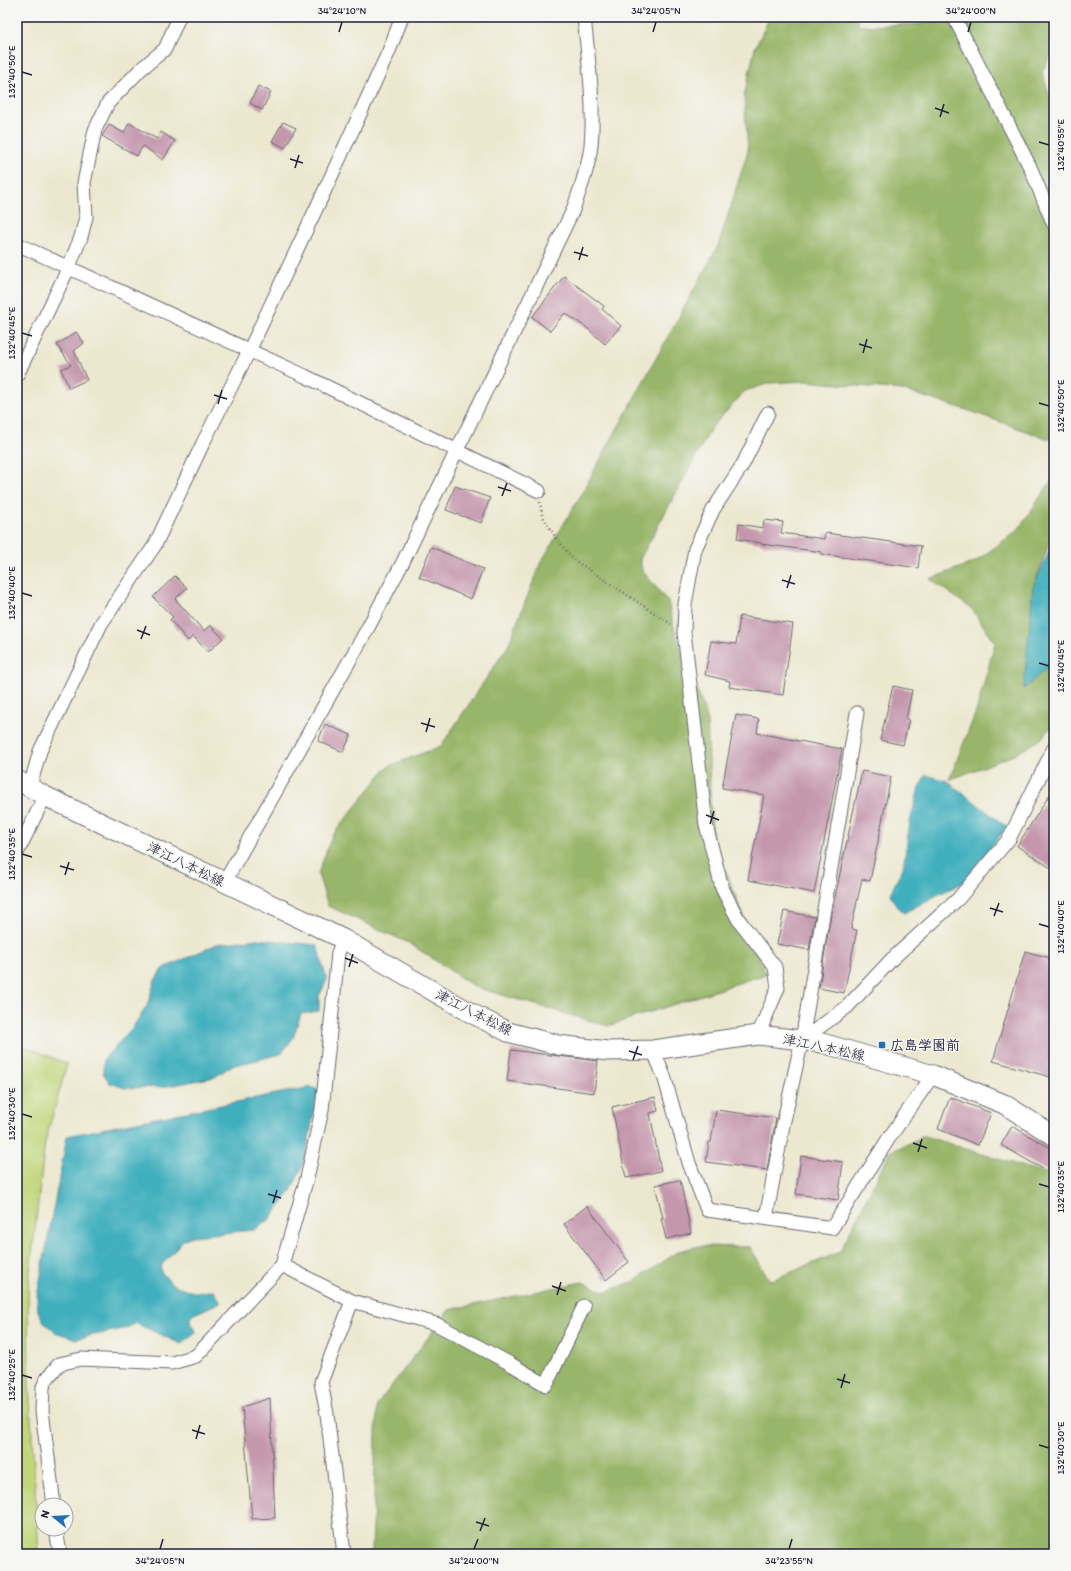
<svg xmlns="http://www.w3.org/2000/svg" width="1071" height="1571" viewBox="0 0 1071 1571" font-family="Itim,'Klee One',sans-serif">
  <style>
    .green { fill: #c1d579; stroke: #727c5a }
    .forest { fill: #98b669; stroke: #5d6c52 }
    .water { fill: #41afbd; stroke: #32687c }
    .building { fill: #c497ad }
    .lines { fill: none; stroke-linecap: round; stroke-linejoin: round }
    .street-casing { stroke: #69676f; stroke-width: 15 }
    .secondary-casing { stroke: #69676f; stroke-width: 21 }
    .path { stroke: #69676f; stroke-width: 2.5; stroke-dasharray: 1 3; stroke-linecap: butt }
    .street { stroke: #fff; stroke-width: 13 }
    .secondary { stroke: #fff; stroke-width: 19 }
    .ticks { fill: none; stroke: #22223b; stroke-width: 1.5 }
    .poi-dot { fill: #1f6fb2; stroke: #f6f6f2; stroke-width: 1.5 }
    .labels { text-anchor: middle; stroke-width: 3; stroke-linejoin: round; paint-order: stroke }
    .street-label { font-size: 14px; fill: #22223b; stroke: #f6f6f2 }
    .poi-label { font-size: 14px; font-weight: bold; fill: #22223b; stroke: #f6f6f2; text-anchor: start }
    .neatline { fill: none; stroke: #22223b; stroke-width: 1.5 }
    .ticks-label { font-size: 10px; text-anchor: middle; fill: #22223b }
  </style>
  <rect width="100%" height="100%" fill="#f6f6f2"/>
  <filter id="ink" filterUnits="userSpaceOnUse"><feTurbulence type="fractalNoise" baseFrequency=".025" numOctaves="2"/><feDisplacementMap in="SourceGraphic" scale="8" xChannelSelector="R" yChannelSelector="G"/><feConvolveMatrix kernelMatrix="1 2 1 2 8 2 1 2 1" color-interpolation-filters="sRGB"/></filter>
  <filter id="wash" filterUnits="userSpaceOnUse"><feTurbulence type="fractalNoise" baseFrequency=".012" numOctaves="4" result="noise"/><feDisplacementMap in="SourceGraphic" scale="16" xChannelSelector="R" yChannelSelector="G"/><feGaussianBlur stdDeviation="0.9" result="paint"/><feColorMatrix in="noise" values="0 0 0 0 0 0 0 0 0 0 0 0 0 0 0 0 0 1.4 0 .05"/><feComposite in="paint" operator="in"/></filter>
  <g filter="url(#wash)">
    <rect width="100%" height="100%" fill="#ece8d0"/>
    <path class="green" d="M17,1043L67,1064L45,1142L28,1289L29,1385L39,1554H17Z"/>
    <path class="forest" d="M770,17H857L859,26L924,24L923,17H1054V49L1042,72L1054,110V441L970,411L902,390L806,381L770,383L745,391L712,427L640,559L642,570L668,602L676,635L707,717L712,835L766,974L608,1026L475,987L409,943L328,906L318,874L332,836L387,767L441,746L508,646L540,564L578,500L718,246L748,151L744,96L755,48Z
      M1054,477V529L1033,588L1024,688L1054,661V724L1041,739L1014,755L949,780L976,712L995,643L972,609L930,579L975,562L1018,530Z
      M924,1136L1054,1176V1554H372L377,1405L449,1310L582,1282L605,1292L635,1281L679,1251L699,1246L750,1247L770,1281L840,1252L890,1152Z"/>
    <path class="water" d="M1054,541V661L1024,689L1033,587Z
      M926,775L947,781L1007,827L963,883L939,894L904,913L895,904L890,894L903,868L910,822L919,788Z
      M257,939L317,945L327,980L319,996V1011L301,1014L293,1038L281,1054L231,1066L215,1077L163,1087L125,1088L110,1083L103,1073L104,1059L133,1027L147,1006L155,980L162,969L217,944Z
      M311,1087L318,1090L305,1161L290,1193L269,1220L254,1230L192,1236L183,1240L162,1265L161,1272L172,1284L193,1292L214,1291L221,1302L192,1315L190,1322L196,1333L181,1344L135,1323L127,1328L76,1339L55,1332L44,1322L38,1311L37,1296L67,1136Z"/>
    <g id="blocks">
      <path class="building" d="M258,86L271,92L262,110L250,103Z
        M283,122L296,128L285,148L272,141Z
        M129,123L157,139L161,132L175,141L163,160L143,146L137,156L102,136L109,125L124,133Z
        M564,276L604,306L602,309L621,326L605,344L587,328L565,313L550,331L532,317Z
        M76,332L84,343L74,351L87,380L69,388L61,369L71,365L57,345Z
        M455,486L490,498L481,523L446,510Z
        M764,520L783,522L781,533L824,539L825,533L921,546L918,568L821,554L822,552L761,544V543L737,539L739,524L763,528Z
        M431,547L483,569L471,599L419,577Z
        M175,576L187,588L175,599L204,631L210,625L223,638L208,652L193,636L188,641L170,620L173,617L153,597Z
        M740,616L793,624L783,695L729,687L730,681L705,675L711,641L736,644Z
        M893,686L912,690L906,719H909L903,745L880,740Z
        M736,715L759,719L757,733L842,749L814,893L748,880L764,795L722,788Z
        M325,724L351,735L343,752L318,741Z
        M862,771L891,777L870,881L862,879L851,929L857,930L844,993L819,988L830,920Z
        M1054,788V870L1017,846Z
        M784,911L815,917L809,950L777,944Z
        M1025,951L1054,959V1078L993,1061Z
        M511,1050L598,1061L594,1093L507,1081Z
        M655,1097L658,1111L650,1113L661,1171L626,1178L612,1107Z
        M950,1097L991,1113L978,1145L938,1129Z
        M716,1110L776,1118L767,1170L706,1162L709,1142H711Z
        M1012,1126L1054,1150V1166L1050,1173L1001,1145Z
        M801,1156L843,1162L838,1200L796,1194Z
        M680,1180L691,1233L666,1239L661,1218H663L655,1185Z
        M587,1206L629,1262L606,1280L564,1224Z
        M270,1398L275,1518L252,1519L242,1407Z"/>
    </g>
  </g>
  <g filter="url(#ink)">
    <use href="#blocks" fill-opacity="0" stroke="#69676f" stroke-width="1"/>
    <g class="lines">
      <defs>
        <path id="street" d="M954,17L1030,167L1054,225
          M17,244L305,376L539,491
          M17,375L68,269L81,237L86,217L84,183L95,130L108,103L141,69L165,49L179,17
          M30,786L40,751L101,624L155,545L203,443L249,351L324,192L389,51L402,17
          M17,853L45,796
          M224,883L364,635L403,562L573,210C580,189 589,167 591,145C595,105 588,57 584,17
          M758,1035L778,988L775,967L738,919L722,888L706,825L684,632L685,604L695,549L713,510L743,464L768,413
          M802,1040L847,1007L892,959L958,899L1009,839L1054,748
          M653,1050L664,1076L689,1163L707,1210L832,1228L889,1138L933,1075
          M766,1218L783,1125L802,1040L857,713
          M282,1265L352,1301L436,1324L509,1363L546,1385L584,1306
          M54,1505L42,1411L43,1387L46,1380L59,1364L81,1359L172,1363L196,1356L282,1265L307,1178L322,1110L338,953L343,939
          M56,1529L60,1554
          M344,1554L327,1414L321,1382L352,1301"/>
        <path id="secondary" d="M17,780L45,796L343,939L471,1013L508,1032L558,1045L608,1051L653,1050L758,1035L802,1040L822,1043L933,1075L1004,1104L1054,1136"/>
      </defs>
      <use href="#street" class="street-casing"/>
      <use href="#secondary" class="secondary-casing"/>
      <path class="path" d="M540,502L542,515L556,538L573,559L671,624"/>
      <use href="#street" class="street"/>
      <use href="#secondary" class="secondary"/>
    </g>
  </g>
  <path class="ticks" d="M339,32L342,22M653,32L656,22M968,32L971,22M22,72L32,75M935,108L949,113M940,117L944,104M1039,142L1049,145M290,159L303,163M295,168L299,155M574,252L588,256M579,260L583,247M22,333L32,336M859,344L872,348M863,353L867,339M214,395L227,399M1039,403L1049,406M218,404L222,390M498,487L511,491M502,496L507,483M782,580L795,584M787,588L791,575M22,593L32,596M137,630L150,635M141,639L146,626M1039,663L1049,666M421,723L435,727M426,732L430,718M706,815L719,820M710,824L714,811M22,854L32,857M60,866L74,870M65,875L69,862M990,908L1003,912M994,916L999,903M1039,924L1049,927M345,958L358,963M349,967L353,954M629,1051L642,1055M633,1060L638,1046M22,1114L32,1117M913,1143L927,1148M918,1152L922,1139M1039,1184L1049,1187M268,1194L281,1198M273,1203L277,1190M552,1286L566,1291M557,1295L561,1282M22,1375L32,1378M837,1379L850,1383M841,1388L845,1374M192,1430L205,1434M196,1439L200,1425M1039,1445L1049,1448M476,1522L489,1526M480,1531L485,1518M160,1549L163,1539M474,1549L478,1539M789,1549L792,1539"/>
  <rect class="poi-dot" x="878" y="1041" width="8" height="8" rx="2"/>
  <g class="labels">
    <g class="street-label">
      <text transform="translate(186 864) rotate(26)" y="5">津江八本松線</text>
      <text transform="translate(474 1012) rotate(27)" y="5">津江八本松線</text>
      <text transform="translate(824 1047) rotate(12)" y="5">津江八本松線</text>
    </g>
    <g class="poi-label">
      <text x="890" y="1050">広島学園前</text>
    </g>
  </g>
  <rect width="1071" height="1571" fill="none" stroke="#f6f6f2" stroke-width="44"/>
  <g transform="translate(54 1517) rotate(288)"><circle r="19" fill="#f6f6f2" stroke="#a1a1a9"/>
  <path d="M0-3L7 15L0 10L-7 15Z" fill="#1f6fb2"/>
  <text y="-6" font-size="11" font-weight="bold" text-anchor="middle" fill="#22223b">N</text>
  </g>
  <rect x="22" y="22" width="1027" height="1527" class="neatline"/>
  <g class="ticks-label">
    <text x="342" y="14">34°24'10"N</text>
    <text x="656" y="14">34°24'05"N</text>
    <text x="971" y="14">34°24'00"N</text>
    <text transform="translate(11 72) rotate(-90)" y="4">132°40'50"E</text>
    <text transform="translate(1060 145) rotate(-90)" y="4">132°40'55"E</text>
    <text transform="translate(11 333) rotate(-90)" y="4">132°40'45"E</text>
    <text transform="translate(1060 406) rotate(-90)" y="4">132°40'50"E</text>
    <text transform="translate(11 593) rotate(-90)" y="4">132°40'40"E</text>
    <text transform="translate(1060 666) rotate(-90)" y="4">132°40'45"E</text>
    <text transform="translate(11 854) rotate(-90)" y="4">132°40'35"E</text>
    <text transform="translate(1060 927) rotate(-90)" y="4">132°40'40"E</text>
    <text transform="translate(11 1114) rotate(-90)" y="4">132°40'30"E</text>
    <text transform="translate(1060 1187) rotate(-90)" y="4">132°40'35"E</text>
    <text transform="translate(11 1375) rotate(-90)" y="4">132°40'25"E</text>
    <text transform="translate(1060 1448) rotate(-90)" y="4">132°40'30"E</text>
    <text x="160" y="1564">34°24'05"N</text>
    <text x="474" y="1564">34°24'00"N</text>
    <text x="789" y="1564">34°23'55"N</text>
  </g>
</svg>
